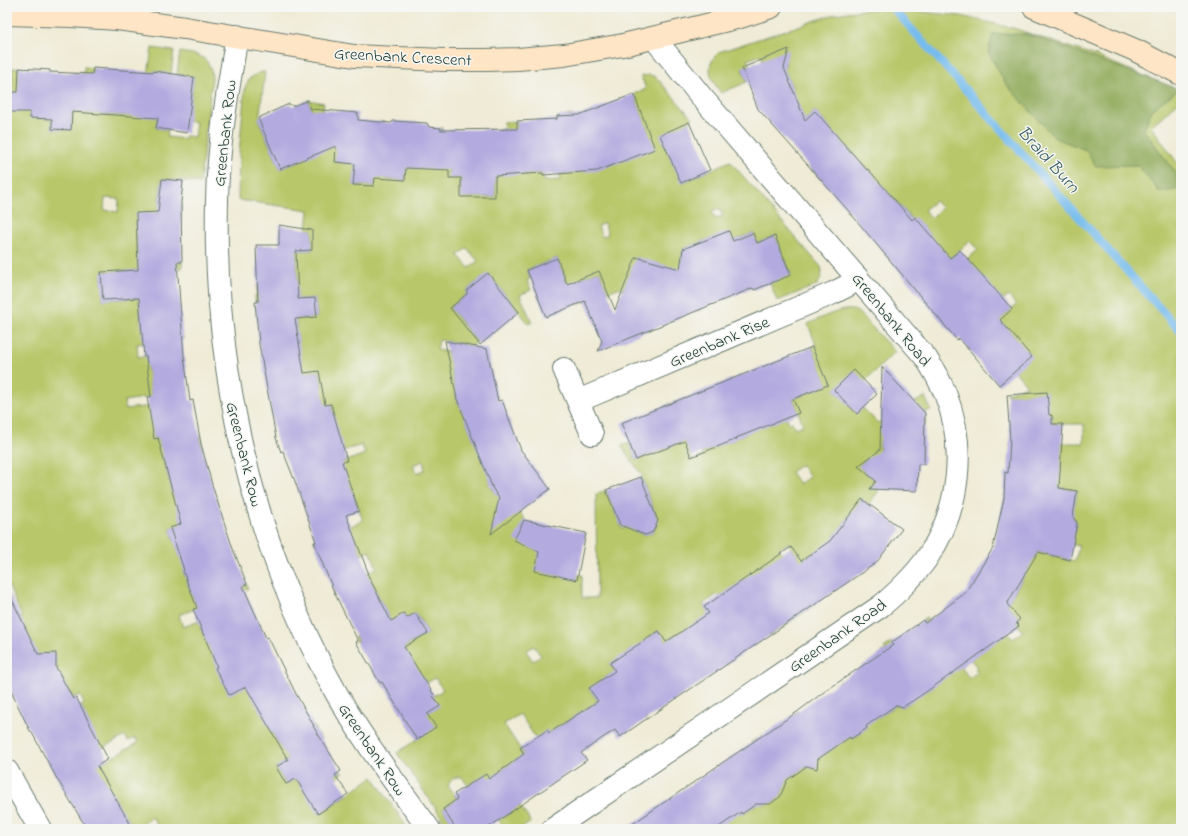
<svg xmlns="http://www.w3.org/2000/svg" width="1188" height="836" viewBox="0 0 1188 836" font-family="'Indie Flower',sans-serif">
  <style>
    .green { fill: #b8c769; stroke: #6c824e; fill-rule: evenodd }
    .forest { fill: #92ac5d; stroke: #587448 }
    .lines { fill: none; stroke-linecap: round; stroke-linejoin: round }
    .stream { stroke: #76bced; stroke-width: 8 }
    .building { fill: #b3aadf }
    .street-casing { stroke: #687a6d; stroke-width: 24 }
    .secondary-casing { stroke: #687a6d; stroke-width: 24 }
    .street { stroke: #fff; stroke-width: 22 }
    .secondary { stroke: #fee5c5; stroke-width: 22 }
    .labels { text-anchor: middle; stroke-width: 3; stroke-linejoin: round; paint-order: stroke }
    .street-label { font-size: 17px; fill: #1f3d34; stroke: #f6f6f2 }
    .water-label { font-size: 18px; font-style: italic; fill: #355d62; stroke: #f6f6f2 }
  </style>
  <rect width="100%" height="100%" fill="#f6f6f2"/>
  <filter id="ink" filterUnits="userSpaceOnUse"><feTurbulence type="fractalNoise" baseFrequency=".025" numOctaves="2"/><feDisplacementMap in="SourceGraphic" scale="8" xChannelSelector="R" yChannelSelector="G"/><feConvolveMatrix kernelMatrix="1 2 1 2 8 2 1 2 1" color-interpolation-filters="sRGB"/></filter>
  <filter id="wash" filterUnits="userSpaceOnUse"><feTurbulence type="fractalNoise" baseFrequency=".012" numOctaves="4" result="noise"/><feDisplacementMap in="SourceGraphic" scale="16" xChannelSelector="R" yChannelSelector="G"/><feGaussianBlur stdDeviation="0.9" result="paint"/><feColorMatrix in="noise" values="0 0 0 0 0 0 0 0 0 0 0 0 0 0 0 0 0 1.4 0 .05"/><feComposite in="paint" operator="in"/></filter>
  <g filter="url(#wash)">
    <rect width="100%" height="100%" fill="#efebd6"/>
    <path class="green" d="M869,9L902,10L961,16L1013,28L1096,56L1181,91V100L1151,126L1181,168V829H712L732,804L710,771L712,769L742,814L760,802L762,804C773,804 779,800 783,789L751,742L763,735L785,768L816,747L794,714L797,711L810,729L850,737L852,739L867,728L837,684L840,681L850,697L859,691L878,718L896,705L903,707L909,703L904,685L882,652L886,650L884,648L891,643L915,675L923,620L926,618L969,678L978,672L975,669L977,667L971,660L968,592L1013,639L1023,631L1016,623L1020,619L1007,605L1029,567L994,546L996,542L1075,561L1079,546L1039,536L1075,532L1077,523L1074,518L1065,516L1075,504L1077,491L1053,486L1061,450L1010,446V443H1084V424H1052V415H1049L1007,395V393L1027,386L1015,371L975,356L967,348L1016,305L1009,296L1003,300L922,297L978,250L970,241L947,261H891L884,253L916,224L890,194L864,216L856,207L849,213L845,209L855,200L874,175L869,169L867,170L852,153L821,180L809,167L841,141L815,111L784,138L793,89L784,68L786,63L784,59L763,60L761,55L747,60L749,65L742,69L747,82L721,93C710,79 704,66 719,52L835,14ZM935,201L942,208L931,218L924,210Z
      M152,48L174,51L171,74L154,71L148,115L158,116L156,128L168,130L167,137L185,139V136L194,137L196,122L187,121L194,77L177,74L180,52C199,55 210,55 212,78L200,183L162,179L159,201L181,203V220L136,221L138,263L182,262V268L102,272L103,300L139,298L143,339L183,336V339L137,344L138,357L146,356L151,392L188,387V391L124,401L125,409L153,406L154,439L159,438L161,443L200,436L203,451L164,462L174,497L212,486L183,524L170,528L174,541L197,565L183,571L196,604L247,584L248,589L179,615L183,627L213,616L215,620L200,627L205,640L247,686L254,699L290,681L291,684L274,693L262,714L280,746L314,726L316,729L315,730L321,739L276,767L286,784L298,777L308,792L341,771L342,774L310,800L319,814L373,777L408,829H160L152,817L134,828L125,814L101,829L61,785L138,743L136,738L128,741L125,736L90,755L36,740L85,714L81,706L84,704L80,695L73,698L60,674L13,697L11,694L56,671C55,656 59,648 39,657L7,623L22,617L7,582V567L9,566L7,560V112H10V92H12V68H19L31,91L30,118L52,119V129L71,130L73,73L84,74V67L93,68L90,113L130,116L132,93L148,75ZM105,198L119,199L118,212L104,210Z
      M260,72H265L259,121L280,169L298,162L317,122L308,100L324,103L322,115L337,139L335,162L355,164L354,185L374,186L379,122H384L386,179L405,180L406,168L439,152L441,128H442L441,160L449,165V178H461V197H495V176H499L498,129H504V122L517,121L520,168H524V174L543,173L544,181L560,180V174L572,173L567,115H572V118L648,132L634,94L646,89L641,76L650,75L656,77L692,118L689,122L682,183L730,161L821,267L822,271L821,278L817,285L777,301L770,283L791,274L775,236L757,243L753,233L715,248L705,240L683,249L681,261L701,310L697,311L687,287L629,275L652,330L648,331L630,286L622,289L621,287L607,292L599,271L579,279L588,301L576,305L557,258L527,270L530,279L527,280L531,290L520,295L532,322L529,324L494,281L482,284L476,282L467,290V294L450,308L477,342L472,346L439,340L437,350L489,360L451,369L458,404L497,395L498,399L461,407L483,464L521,450L525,456L489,484L503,503L497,508L495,514L500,521L519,512L525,519L515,540L541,524L578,575H582V598H597L596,494L606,490L622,529L636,523L639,533L645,535L653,532L656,526L652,517L656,515L641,477L643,476L621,446L629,443L636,460L682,442L668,404L670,403L693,460L703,456L702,453L736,439L716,386L766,366L789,423L792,422L795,428L803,425L793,399L827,385L812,347L816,345L808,324C820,319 845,304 858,312L895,352L865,381L857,413L863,408L878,423L893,409L900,416L915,402L925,397L931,410L925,412V425L896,441H880L879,459H868L862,463V470L867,474H879L878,492L846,534L803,564L788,543L779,549L816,604L769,636L747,603L732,613L718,594L703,604L716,624L719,646L730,662L726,665L704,632L687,643L680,632L666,642L658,631L650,636L678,677L610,664L647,719L645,720L636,706L589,688L598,701L549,733L547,730L544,732L546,754L520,714L504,724L524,755L500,771L522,804L520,806L531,822L520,829H505L499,820L511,812L507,805L471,790L462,777C455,776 451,779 448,786L457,799L443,809L456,829H450L397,753L435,727L411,729L433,696L443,690L435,678L425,684L416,668L385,687L381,682L393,662L408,653L404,647L428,633L416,613L407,618L404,614L356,642L354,638L389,617L368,575L334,592L333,589L377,568L370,551L361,555L350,528L314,542L313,541L363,521L351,487L330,467L365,454L362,445L335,453L334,415L331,404L279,419L322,386L319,371L304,373L301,358L265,364L297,338L296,319L317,317L315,298L255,302V295H257V286H297V251L312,250V230L307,229L309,210L238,200L239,153L245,87L250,78ZM719,208L723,216L715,219L712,211ZM604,223L608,234L602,237L598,226ZM467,248L478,261L469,268L458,255ZM423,461L425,470L416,473L413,465ZM801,465L810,477L799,484L791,472ZM534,646L541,656L533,661L526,651Z"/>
    <path class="forest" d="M993,34H1027L1179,89L1151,110L1144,130L1176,173L1177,190L1159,192L1138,165L1096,166L1086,150L1055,138L1006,84L988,52Z"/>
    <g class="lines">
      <path class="stream" d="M892,7L1181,332"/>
    </g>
    <g id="blocks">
      <path class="building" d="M789,49L784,68L805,120L815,111L867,170L868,169L912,220L915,217L950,258L960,250L1012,309L1000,320L1032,357L999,385L959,338L957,340L846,208L758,109L742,68Z
        M19,68L50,70V72L92,74L93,68L154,72V71L194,77L187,133L156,128L158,118L72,112L71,130L52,129V119L30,118V112H7V92H18Z
        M634,94L655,149L597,171L543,175V173L495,176V197H461V178H449V170L406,168L405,180L375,178L374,186L353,185L355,164L335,162L336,146L280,169L258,118L289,104L293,106L308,100L311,109L358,113V120L391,123L393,121L427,123L429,127L441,128L440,130L517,129V121L557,119V116L579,115Z
        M689,122L710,170L681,183L660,135Z
        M162,179L183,181L181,202L182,262H177L184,356L190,401L193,400L201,444L213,488L233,549L247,584L243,586L266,638L268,637L296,694L314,726H313L341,771L335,775L348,794L318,814L296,779L286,784L276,767L288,760L246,687L229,695L215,668L217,667L193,609L197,608L183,571L184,570L170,528L181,524L158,438L154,439L147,397H151L146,356L144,357L139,298L103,300L101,272L138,270L136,213L158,212Z
        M279,225L312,230V250L296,251L298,299L315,298L317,317L295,319L304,373L319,371L325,405L331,404L347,461L342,462L359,511L346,515L368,572L367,573L391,621L404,613L407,618L415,613L428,633L404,647L434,695L433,696L440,706L427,714L436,727L417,740L382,682L380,683L356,642L358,641L334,592L314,542H316L296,484L283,451L281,452L276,438L259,344L255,302H258L256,245H279Z
        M729,231L733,241L753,233L757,243L775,236L791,275L754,290L753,288L598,351L602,341L585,301L546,317L527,270L557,258L567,284L599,271L615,310L636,257L680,269L683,249Z
        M488,273L519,312L480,345L450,308L467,294V290Z
        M445,341L487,349L498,401L502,400L521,450L550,489L491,534L499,498L493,489L457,399Z
        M812,347L828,385L793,399L799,413L736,438L737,439L691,457L685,441L636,460L621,423Z
        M882,367L925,413L924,464H918L917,491L870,489L876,481L858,466L880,450Z
        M854,370L877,394L857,414L834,390Z
        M1047,392L1049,415H1052V424H1063L1059,488L1077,491L1073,517L1077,523L1070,560L1038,552L1007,604L1020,619L1016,623L1019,626L926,692L903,707L896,705L866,726L867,728L851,739L850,737L818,759L817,769L807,766L787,780L780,797L770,804H756L742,814L741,812L716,829H625L797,712L824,692L893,645L891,643L923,620L925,623L965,593L993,548L1004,498L1005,472L1008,473L1010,440L1007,395Z
        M641,477L658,521L653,532L645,535L620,525L606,490Z
        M862,499L902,529L876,563L620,737L615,730L598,741L581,753L587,760L486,829H456L443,809L457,799L454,794L486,774L489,779L524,754L520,748L547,730L549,733L598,701L589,688L615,671L610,663L659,631L666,642L709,613L704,607L791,547L801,561L830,541Z
        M524,520L586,533L577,580L535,571L539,552L514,540Z
        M7,589L38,654L56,653V667L73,699L76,697L108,759L97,766L133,829H87L56,777L31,731H30L7,683Z"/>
    </g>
  </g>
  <g filter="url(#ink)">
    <use href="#blocks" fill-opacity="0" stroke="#687a6d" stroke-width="1"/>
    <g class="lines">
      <defs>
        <path id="street" d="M237,36C228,90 218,144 217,200C213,365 250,532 328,678C356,731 393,780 429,829
          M564,369L592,434
          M578,401L833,293L847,286L857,277
          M7,771L40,829
          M553,829L881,606C896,594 916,574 927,558C960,510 967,447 945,393C940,381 933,369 926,358L700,95L654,38"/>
        <path id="secondary" d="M1034,7L1135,50L1181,74
          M7,14L70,16L117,19L185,28L354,56L443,60H487L518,59L564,55L623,45L740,17L771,7"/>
      </defs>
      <use href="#street" class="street-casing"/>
      <use href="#secondary" class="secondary-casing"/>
      <use href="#street" class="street"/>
      <use href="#secondary" class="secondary"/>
    </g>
  </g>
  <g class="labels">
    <g class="street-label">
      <text transform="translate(403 56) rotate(3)" y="6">Greenbank Crescent</text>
      <text transform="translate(224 133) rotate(-84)" y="6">Greenbank Row</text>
      <text transform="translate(892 319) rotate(51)" y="6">Greenbank Road</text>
      <text transform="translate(719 341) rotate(-23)" y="6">Greenbank Rise</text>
      <text transform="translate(245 454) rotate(76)" y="6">Greenbank Row</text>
      <text transform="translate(837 635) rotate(-35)" y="6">Greenbank Road</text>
      <text transform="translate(373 749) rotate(56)" y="6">Greenbank Row</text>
    </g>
    <g class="water-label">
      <text transform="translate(1049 159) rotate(48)" y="6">Braid Burn</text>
    </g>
  </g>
  <rect width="1188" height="836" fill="none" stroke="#f6f6f2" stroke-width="24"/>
</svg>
